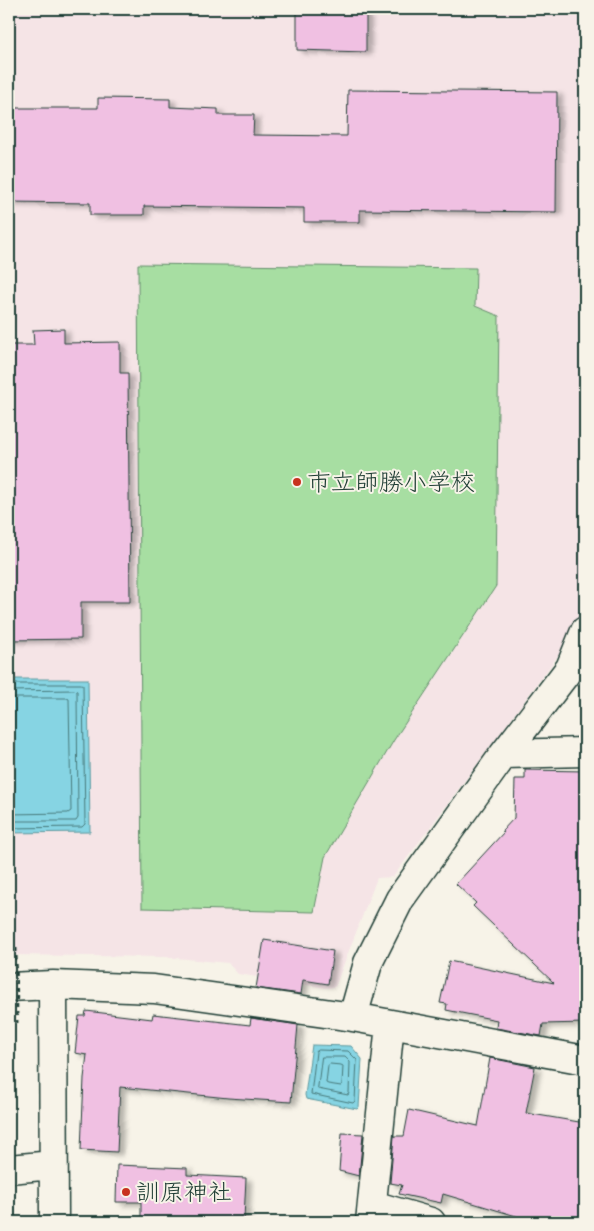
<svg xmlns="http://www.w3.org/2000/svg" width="594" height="1231" viewBox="0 0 594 1231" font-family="Caveat,'Klee One',sans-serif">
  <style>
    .built { fill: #f5e4e6 }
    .green { fill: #a7dea2; stroke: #638e6b }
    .water { fill: #86d4e3; stroke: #5d989d }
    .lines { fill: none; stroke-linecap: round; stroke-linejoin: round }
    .shore { stroke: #48797a; stroke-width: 1 }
    .building { fill: #f0c0e2; stroke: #1f3d34; filter: url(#shadow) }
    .minor-casing { stroke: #1f3d34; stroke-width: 31 }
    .path { stroke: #1f3d34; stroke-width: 3; stroke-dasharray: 4 4; stroke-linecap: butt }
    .minor { stroke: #f7f3e8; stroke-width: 28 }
    .path-bridge { stroke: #1f3d34; stroke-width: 3; stroke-dasharray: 4 4; stroke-linecap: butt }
    .poi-dot { fill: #c8321e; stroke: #f7f3e8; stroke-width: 2 }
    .labels { text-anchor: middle; stroke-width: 4; stroke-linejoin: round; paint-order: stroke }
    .poi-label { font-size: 24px; fill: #1f3d34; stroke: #f7f3e8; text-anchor: start }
  </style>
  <defs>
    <filter id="shadow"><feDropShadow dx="5.5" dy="3" stdDeviation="2.5" flood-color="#0004"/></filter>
  </defs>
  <rect width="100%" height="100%" fill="#f7f3e8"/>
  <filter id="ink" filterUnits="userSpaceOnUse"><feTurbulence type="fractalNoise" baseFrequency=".02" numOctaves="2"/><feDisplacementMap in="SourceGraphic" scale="10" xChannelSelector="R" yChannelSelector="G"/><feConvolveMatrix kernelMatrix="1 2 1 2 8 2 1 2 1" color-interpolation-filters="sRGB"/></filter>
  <g filter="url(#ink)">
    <path class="built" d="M9,9H579L585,363V601L579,619L560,653L393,877L377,878L335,987L326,988L238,974L228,963L166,957L9,955Z"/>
    <path class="green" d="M138,264L476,268L475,306L499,316L496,586L394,740L325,857L314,912L142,908Z"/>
    <path class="water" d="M9,679H88L90,832L9,833Z
      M312,1045L351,1046L362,1059L359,1107L357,1109L306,1099L305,1095Z"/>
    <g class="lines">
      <path class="shore" d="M9,684H81L83,685L85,824L82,827L9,828
        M9,691L74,690L77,691L78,818L76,821H9
        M9,698H67L69,699L71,811L68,813L9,814
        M319,1050L348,1051L357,1060L355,1101L353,1103L311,1094L316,1052Z
        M322,1057H345L350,1062L349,1093L348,1095L318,1089Z
        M330,1064L341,1065L343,1066L342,1084L341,1086L328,1084L326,1083L328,1066Z"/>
    </g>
    <path class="building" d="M297,9H366V52L297,50Z
      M348,90L557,92L556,212L360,210V222H304V208L144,206V215H90V203L9,202V108H98V98L170,99V107L218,109V115H254L253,135L347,136Z
      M64,329V343L120,342V373H128L130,602H81V639L9,640V345H34L33,330Z
      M525,770L585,771V1023L543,1024L541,1036L496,1028L497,1020L446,1010L447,1004L440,1003L449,961L554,983L473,906L476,903L456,884L504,832L502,831L514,818L515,779H525Z
      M264,940L333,951L328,984L303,980L301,994L256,988Z
      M86,1011L152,1019L153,1014L250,1025L251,1018L298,1025L291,1102L228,1098L120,1087L117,1152L81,1150L84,1078L87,1055L75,1053L79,1016H85Z
      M490,1058L535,1067L526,1113L585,1123V1222H536L443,1194L441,1203L399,1194L402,1185L390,1183L394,1136H404L409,1110L478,1126Z
      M342,1133L363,1134L359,1176L339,1171Z
      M117,1165L187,1168V1175L246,1178L244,1219L185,1217L184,1221L141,1219V1202H116Z"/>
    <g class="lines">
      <defs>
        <path id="minor" d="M504,754L585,752
          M53,985L54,1222
          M9,987L53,985L154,989L353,1017L585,1060
          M353,1017L368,963L400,899L504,754L570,668L585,631
          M9,1169L53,1165
          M373,1205L431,1222
          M370,1222L390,1024"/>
      </defs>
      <use href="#minor" class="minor-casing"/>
      <path class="path" d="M9,948H16"/>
      <use href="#minor" class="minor"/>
      <path class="path-bridge" d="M16,948L17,1023"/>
    </g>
  </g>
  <g class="poi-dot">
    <circle cx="297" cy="482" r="5"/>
    <circle cx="126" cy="1192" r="5"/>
  </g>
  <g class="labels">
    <g class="poi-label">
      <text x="307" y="490">市立師勝小学校</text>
      <text x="136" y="1200">訓原神社</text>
    </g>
  </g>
  <rect width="594" height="1231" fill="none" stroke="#f7f3e8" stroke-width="30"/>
  <rect x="15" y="15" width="564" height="1201" fill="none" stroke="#1f3d34" stroke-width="2" filter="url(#ink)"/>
</svg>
